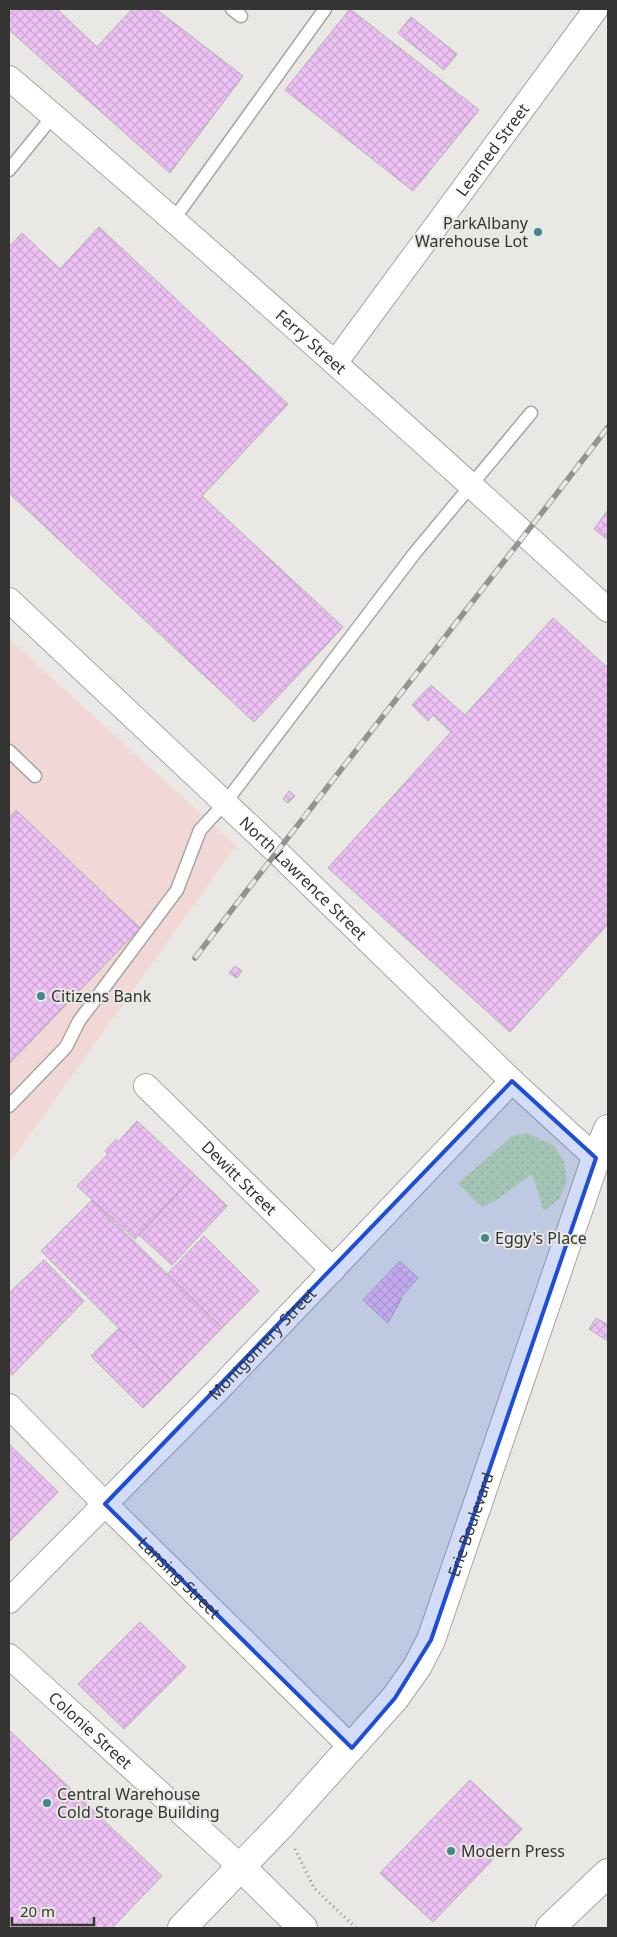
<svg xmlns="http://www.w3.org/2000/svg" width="617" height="1937" viewBox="0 0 617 1937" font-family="'Noto Sans',sans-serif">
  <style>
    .commercial { fill: #f2d7d7 }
    .grass { fill: url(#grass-dots) }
    .building { fill: url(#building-cross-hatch); stroke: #b2afb2 }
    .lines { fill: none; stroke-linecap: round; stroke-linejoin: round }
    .service-casing { stroke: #a6a5a2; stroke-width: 15 }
    .minor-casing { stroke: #a6a5a2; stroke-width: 26 }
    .tertiary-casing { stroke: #a6a5a2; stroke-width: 30 }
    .path { stroke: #8a8a87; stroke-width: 3; stroke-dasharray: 1 4; stroke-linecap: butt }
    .service { stroke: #fff; stroke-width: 12 }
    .minor { stroke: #fff; stroke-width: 24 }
    .tertiary { stroke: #fff; stroke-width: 28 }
    .rail-casing { stroke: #949390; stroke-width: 5.5 }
    .rail { stroke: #e9e8e5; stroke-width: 4; stroke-dasharray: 11; stroke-linecap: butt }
    .marked { fill: #1d4ed8; fill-opacity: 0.2; stroke: #1d4ed8; stroke-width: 4; stroke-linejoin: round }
    .poi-dot { fill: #408889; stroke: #e9e8e5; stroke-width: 2 }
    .labels { text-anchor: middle; stroke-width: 4; stroke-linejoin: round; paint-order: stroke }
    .street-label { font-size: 16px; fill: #343432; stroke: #e9e8e5 }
    .poi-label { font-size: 16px; fill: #343432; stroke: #e9e8e5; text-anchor: start }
  </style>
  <defs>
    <pattern id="grass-dots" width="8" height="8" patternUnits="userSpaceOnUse" patternTransform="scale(1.25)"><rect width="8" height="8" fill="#c6e1aa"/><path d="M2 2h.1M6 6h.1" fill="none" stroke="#abc293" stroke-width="1.8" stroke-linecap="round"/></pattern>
    <pattern id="building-cross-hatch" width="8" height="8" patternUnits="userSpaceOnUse" patternTransform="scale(1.25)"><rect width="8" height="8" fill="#edc1f4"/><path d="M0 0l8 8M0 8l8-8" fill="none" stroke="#cca6d2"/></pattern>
  </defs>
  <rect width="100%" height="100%" fill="#e9e8e5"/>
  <path class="commercial" d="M9,639L236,846L9,1164Z"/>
  <path class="grass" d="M527,1133L555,1146L564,1162L567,1182L559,1199L544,1211L532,1174L495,1201L482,1207L458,1184L512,1136Z"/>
  <path class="building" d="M13,9H57L97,47L132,9H156L243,76L170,173L9,30V15Z
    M350,9L479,110L413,191L285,90Z
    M411,17L457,54L444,70L398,33Z
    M99,227L288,404L202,496L343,627L254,722L9,493V247L22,233L60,269Z
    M608,510V540L594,529Z
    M553,618L608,668V924L510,1032L328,868L451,732L433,715L428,721L412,705L431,685L465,715Z
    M289,791L295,796L288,803L283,799Z
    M16,810L140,928L9,1064V818Z
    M235,966L242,971L237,978L229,973Z
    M137,1121L195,1175L135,1239L77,1186L108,1154L105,1151L116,1139L118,1142Z
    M195,1175L227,1206L172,1265L139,1235Z
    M92,1200L222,1328L171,1380L41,1251Z
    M204,1236L259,1291L222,1328L167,1274Z
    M44,1260L84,1301L12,1375L9,1372V1293Z
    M400,1261L418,1278L401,1297L402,1298L388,1323L363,1300Z
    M596,1318L608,1325V1337L606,1340L589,1329Z
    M119,1328L171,1380L143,1408L91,1356Z
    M9,1444L58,1492L9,1542Z
    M140,1622L186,1667L124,1729L78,1684Z
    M9,1730L162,1876L112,1928H9Z
    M470,1780L522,1829L433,1922L380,1873Z"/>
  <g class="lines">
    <defs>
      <path id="service" d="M232,9L241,16
        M9,170L53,116
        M174,219L325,9
        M9,751L35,776
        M9,1106L66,1047L79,1021L177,890L200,830L225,803L414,554L531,413"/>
      <g id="minor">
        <path id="s1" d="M9,78C212,251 411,430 608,610"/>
        <path id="s2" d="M335,363L596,9"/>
        <path id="s3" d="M9,600L276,851L512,1081L596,1158"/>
        <path id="s4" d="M146,1086L333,1270"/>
        <path id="s5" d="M9,1406L105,1504L352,1748"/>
        <path id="s6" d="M9,1601L216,1392L512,1081"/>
        <path id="s7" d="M9,1656L241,1867"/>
      </g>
      <g id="tertiary">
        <path d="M241,1867L303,1928"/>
        <path id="s8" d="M182,1928L282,1824L395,1698L417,1667L431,1640L596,1158L608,1129"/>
        <path d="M550,1928L608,1873"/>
      </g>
    </defs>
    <use href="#service" class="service-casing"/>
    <use href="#minor" class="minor-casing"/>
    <use href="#tertiary" class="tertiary-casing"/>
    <path class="path" d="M295,1849L314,1888L356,1928"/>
    <use href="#service" class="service"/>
    <use href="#minor" class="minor"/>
    <use href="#tertiary" class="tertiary"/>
    <defs>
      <path id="rail" d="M195,958C331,780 472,605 608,427"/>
    </defs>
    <use href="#rail" class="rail-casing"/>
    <use href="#rail" class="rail"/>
  </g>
  <path class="marked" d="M512,1081L596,1158L431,1640L395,1698L352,1748L105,1504Z"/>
  <g class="poi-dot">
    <circle cx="538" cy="232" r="5"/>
    <circle cx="41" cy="996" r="5"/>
    <circle cx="485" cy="1238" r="5"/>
    <circle cx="47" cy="1803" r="5"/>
    <circle cx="451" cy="1851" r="5"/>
  </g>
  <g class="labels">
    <g class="street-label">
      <text dy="6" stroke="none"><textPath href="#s2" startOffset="265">Learned Street</textPath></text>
      <text dy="6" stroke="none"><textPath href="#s1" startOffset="401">Ferry Street</textPath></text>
      <text dy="6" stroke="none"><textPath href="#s3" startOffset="405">North Lawrence Street</textPath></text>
      <text dy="6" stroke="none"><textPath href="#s4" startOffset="131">Dewitt Street</textPath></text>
      <text dy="6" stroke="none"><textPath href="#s6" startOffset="361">Montgomery Street</textPath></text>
      <text dy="6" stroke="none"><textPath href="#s8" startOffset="504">Erie Boulevard</textPath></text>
      <text dy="6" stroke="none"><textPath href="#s5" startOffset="242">Lansing Street</textPath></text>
      <text dy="6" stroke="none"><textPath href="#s7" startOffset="110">Colonie Street</textPath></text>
    </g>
    <g class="poi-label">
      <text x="528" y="229" text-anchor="end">ParkAlbany<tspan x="528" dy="18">Warehouse Lot</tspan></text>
      <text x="51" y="1002">Citizens Bank</text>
      <text x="495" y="1244">Eggy's Place</text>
      <text x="57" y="1800">Central Warehouse<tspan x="57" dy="18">Cold Storage Building</tspan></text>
      <text x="461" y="1857">Modern Press</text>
    </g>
  </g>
  <rect width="617" height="1937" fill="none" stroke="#343432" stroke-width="20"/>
  <path d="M12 1917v8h82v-8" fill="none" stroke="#343432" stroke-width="2.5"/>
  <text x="20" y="1917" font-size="15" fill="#343432" stroke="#e9e8e5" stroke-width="4" paint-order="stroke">20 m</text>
</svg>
